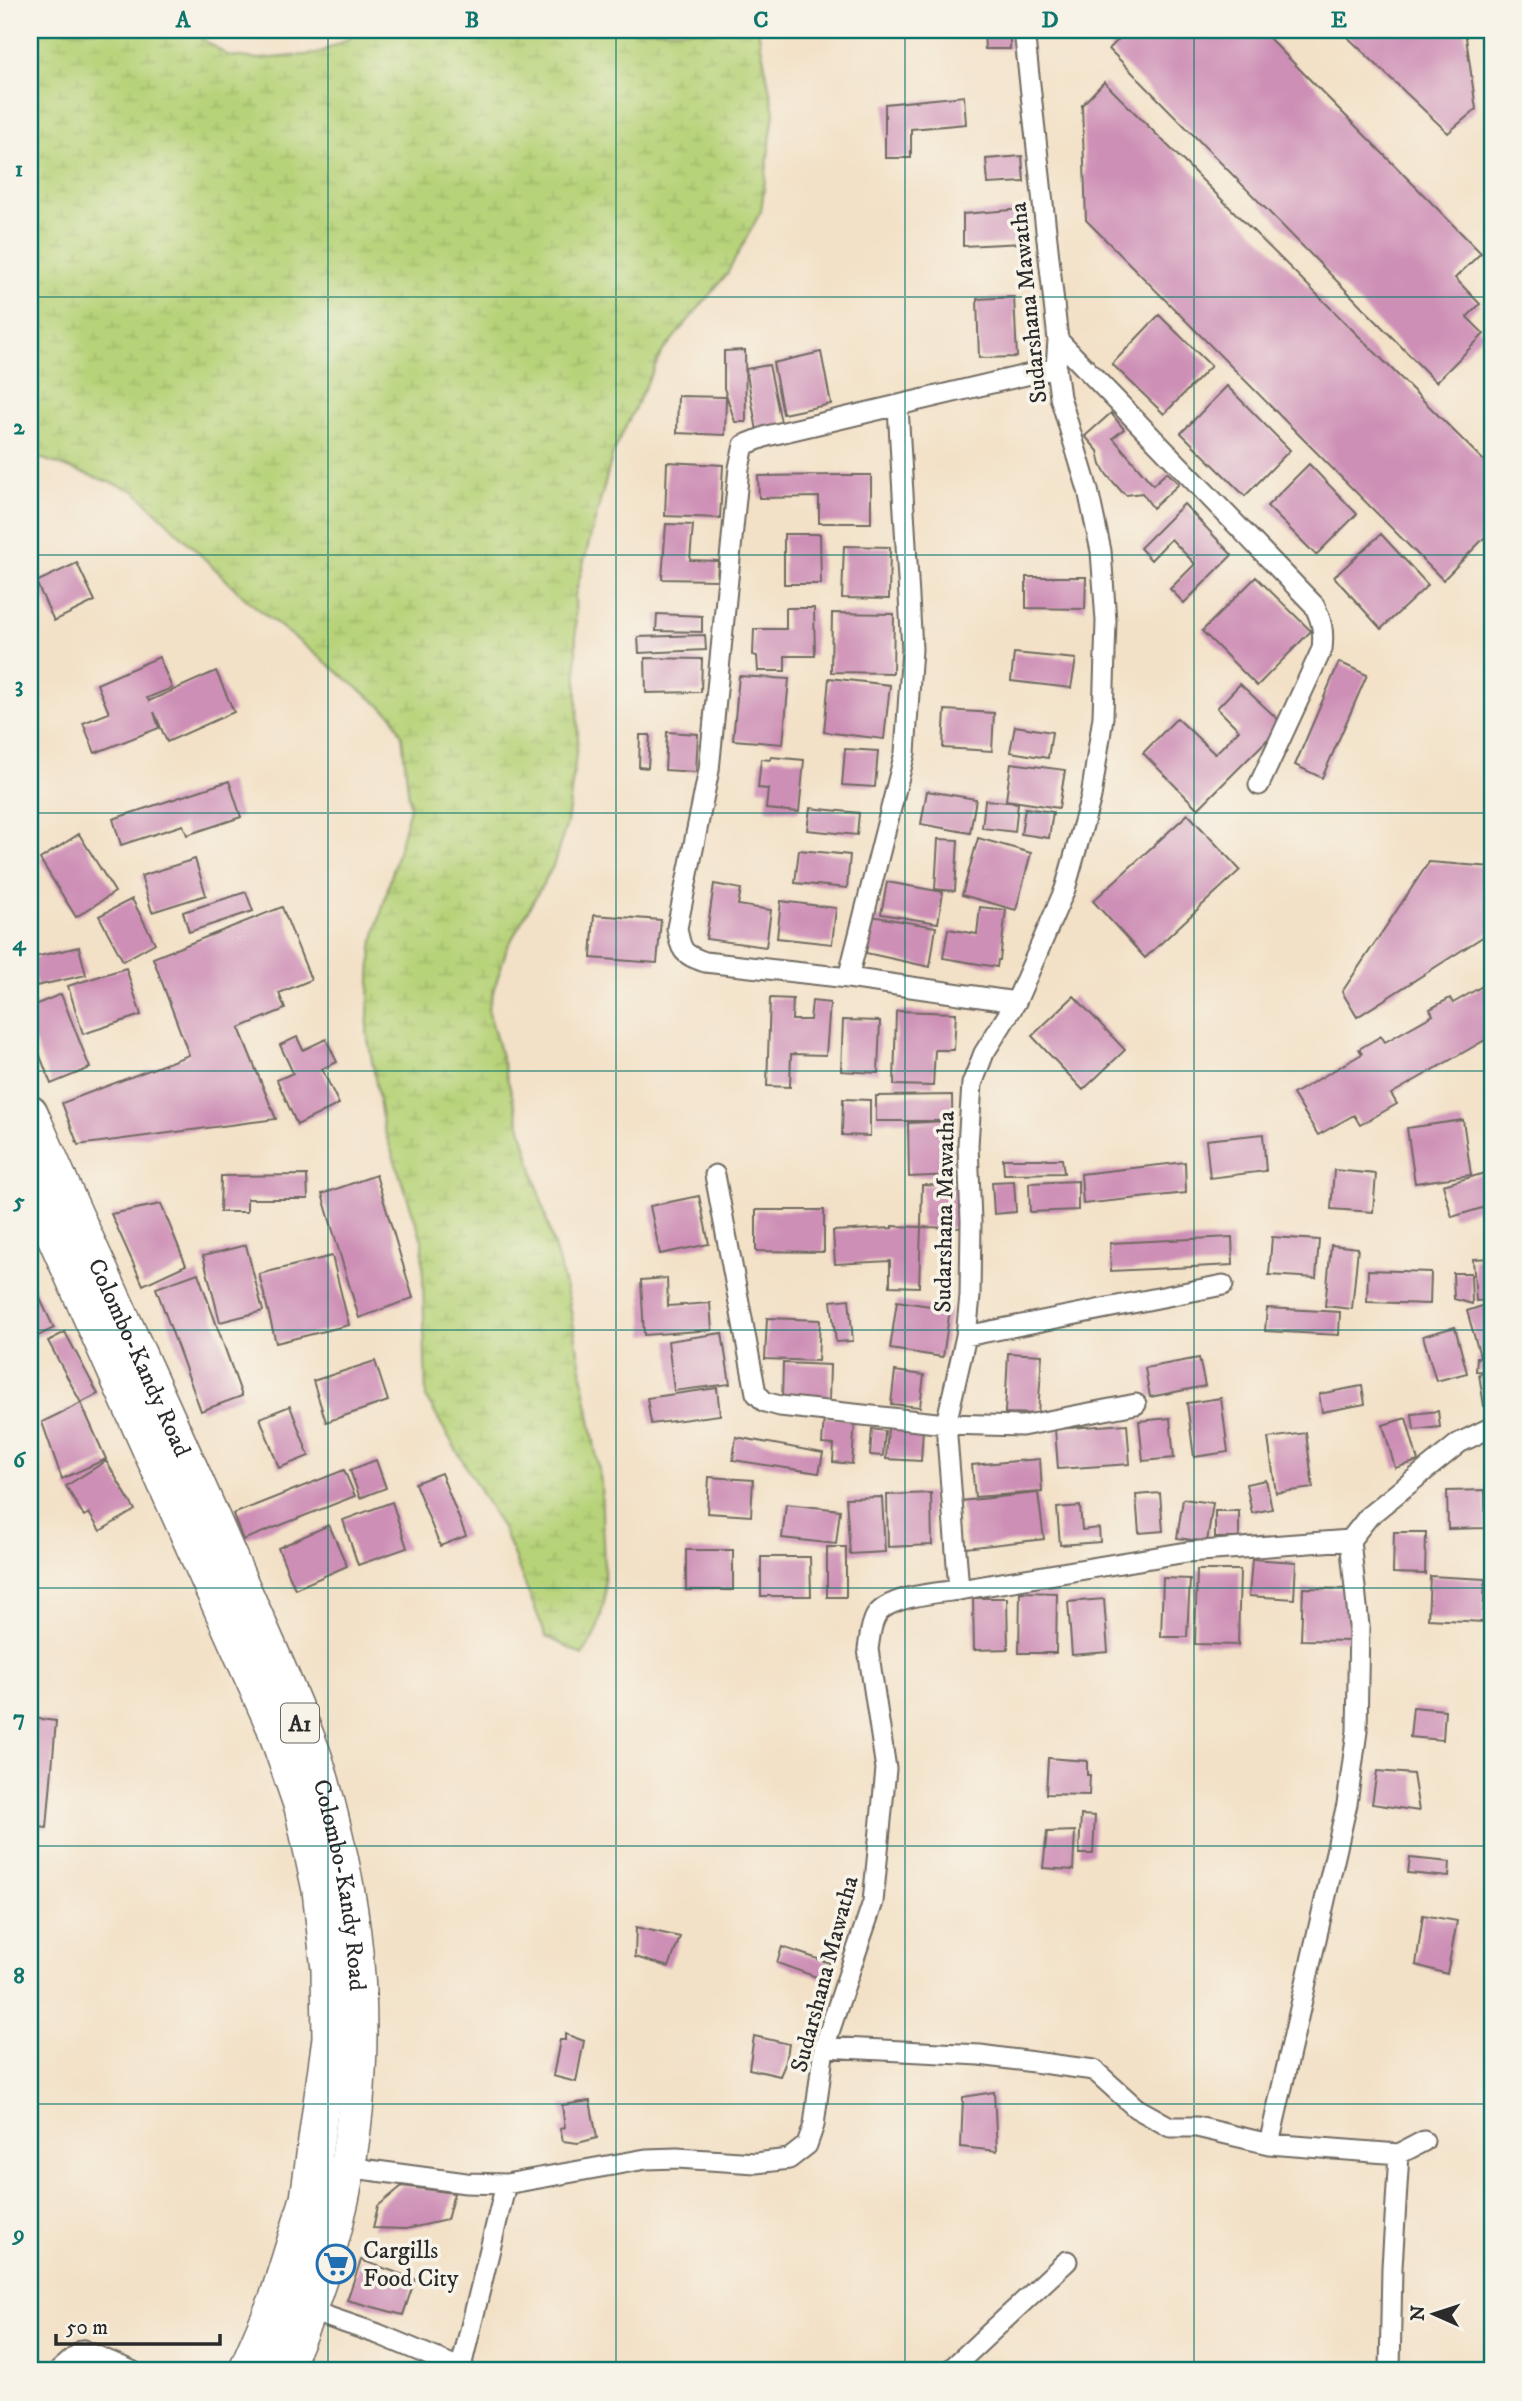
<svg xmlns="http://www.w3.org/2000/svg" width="1522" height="2401" viewBox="0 0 1522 2401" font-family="'IM FELL DW Pica',serif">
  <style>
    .wetland { fill: url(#wetland-marsh); stroke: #717f52; stroke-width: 2 }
    .building { fill: #ce8fb6 }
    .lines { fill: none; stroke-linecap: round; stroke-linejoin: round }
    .street-casing { stroke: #716b62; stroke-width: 23 }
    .highway-casing { stroke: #716b62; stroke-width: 38 }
    .street { stroke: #fff; stroke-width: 19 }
    .highway { stroke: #fff; stroke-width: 35 }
    .grid { fill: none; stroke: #0f766e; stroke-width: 2; stroke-opacity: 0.55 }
    .labels { text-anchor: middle; stroke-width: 7; stroke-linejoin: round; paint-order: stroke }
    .shield { fill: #f7f3e8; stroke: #686764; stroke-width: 2 }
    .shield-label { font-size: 23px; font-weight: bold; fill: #2b2b2b }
    .street-label { font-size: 24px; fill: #2b2b2b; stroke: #f7f3e8 }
    .poi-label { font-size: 24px; fill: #2b2b2b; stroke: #f7f3e8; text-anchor: start }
    .neatline { fill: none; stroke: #0f766e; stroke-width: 2.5 }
    .grid-label { font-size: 23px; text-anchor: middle; font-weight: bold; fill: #0f766e }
  </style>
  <defs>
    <pattern id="wetland-marsh" width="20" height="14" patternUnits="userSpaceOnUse" patternTransform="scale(1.75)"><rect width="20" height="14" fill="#b7d379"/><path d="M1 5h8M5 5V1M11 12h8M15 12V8" fill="none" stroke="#9eb569"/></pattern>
  </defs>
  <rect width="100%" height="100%" fill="#f7f3e8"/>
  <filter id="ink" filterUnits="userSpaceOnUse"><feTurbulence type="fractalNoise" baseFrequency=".0143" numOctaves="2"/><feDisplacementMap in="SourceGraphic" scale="14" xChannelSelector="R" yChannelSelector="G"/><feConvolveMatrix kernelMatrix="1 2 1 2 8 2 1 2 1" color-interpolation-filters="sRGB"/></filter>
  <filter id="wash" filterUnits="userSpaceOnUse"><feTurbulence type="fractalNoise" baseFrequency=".00686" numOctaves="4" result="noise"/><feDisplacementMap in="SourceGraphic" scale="28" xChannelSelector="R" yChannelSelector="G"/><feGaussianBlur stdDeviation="1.57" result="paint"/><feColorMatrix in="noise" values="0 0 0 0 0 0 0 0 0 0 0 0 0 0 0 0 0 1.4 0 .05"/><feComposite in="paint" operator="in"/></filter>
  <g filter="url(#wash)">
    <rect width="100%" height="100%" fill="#f3e1c7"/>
    <path class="wetland" d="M30,30H189L229,56L260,59L317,54L356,35L362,30H758L774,112L761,211L727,274L662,352L613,453L575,595L578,739L567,823L553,866L507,948L488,1009L569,1300L601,1482L605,1599L596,1634L582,1655L546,1636L504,1532L426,1398L422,1240L384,1129L367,1033L372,946L410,808L402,736L392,715L247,600L135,491L43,459H30Z"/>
    <g id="blocks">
      <path class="building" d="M984,30H1010V49H985Z
        M1128,30H1261L1481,253L1455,278L1480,304L1467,317L1484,334L1436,382L1109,49Z
        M1340,30H1465L1476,109L1448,133Z
        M1104,82L1492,469V530L1443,580L1086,220L1082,105Z
        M964,96L966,124L911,129V158H885V104Z
        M1022,156L1024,182L988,184L986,159Z
        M1023,209V243L963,246V214Z
        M1014,297L1017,357L979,358L977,299Z
        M1159,315L1211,366L1164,414L1112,364Z
        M745,350L746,422H735L724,388V351Z
        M821,352L831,404L783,414L773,363Z
        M769,365L782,427L757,431L746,369Z
        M1227,386L1290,450L1245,496L1181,433Z
        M678,396L726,397L725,435L677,433Z
        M1111,413L1124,429L1113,438L1153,485L1167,472L1179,484L1153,508L1142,493L1126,495L1122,492L1107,475L1101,465L1098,451L1085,436Z
        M667,462L723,465L720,518L665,516Z
        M1309,464L1357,514L1316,555L1267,506Z
        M843,475H871V523H819V497L759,498L758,476Z
        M1184,504L1232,555L1184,603L1170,589L1195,564L1171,539L1151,560L1140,548Z
        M666,524L693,525L690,560L718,561L717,580L662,579Z
        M784,534H820L821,584H784Z
        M1381,534L1428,585L1381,629L1334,577Z
        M844,546L890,547L889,599L842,598Z
        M77,563L95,601L54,621L36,582Z
        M1026,577H1086L1085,609L1026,608Z
        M1256,577L1311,631L1257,686L1202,631Z
        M786,608H814L815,656H785V671H758L757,656L753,655L754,629H786Z
        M832,613L894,614L893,673L831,672Z
        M657,614L702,616V632L656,631Z
        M705,635L706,650L639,653L638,637Z
        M1014,653L1076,659L1071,688L1011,681Z
        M159,657L172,688L147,698L149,701L216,671L234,712L167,742L154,712L159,728L95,753L83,723L109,713L97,684Z
        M645,658L702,659L701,692L646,693Z
        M1339,662L1367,675L1322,778L1295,765Z
        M739,676L789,679L783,744L733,740Z
        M829,678L890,685L884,739L824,732Z
        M1240,684L1283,724L1198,809L1143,753L1177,718L1215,754L1239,730L1217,708Z
        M945,710L994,713L992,751L943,748Z
        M1015,726L1052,732L1048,758L1010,752Z
        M667,732L698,734L696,772L665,770Z
        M640,735H650L648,768L639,767Z
        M845,749L878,751L875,787L842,785Z
        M771,757L804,760L799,812L766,809L768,789L758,788L761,759L770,760Z
        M1011,763L1065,770L1059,808L1006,800Z
        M229,781L241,817L187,835L183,825L121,845L113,819Z
        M927,791L976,799L970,833L921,824Z
        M985,800L1018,803L1015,832L982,828Z
        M810,808L859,813L857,835L807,830Z
        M1025,808L1053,812L1049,838L1021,834Z
        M1188,814L1240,870L1145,958L1093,901Z
        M79,834L115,892L76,917L40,859Z
        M978,838L1031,853L1016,910L962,895Z
        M938,839L958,840L955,891L935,889Z
        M799,850L850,855L847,888L795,883Z
        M195,859L206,895L152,912L141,876Z
        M1429,862L1492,867V931L1357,1017L1342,992Z
        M887,882L943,892L938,923L881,914Z
        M714,884L741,889L738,905L771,910L766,947L706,939Z
        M246,892L253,911L189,932L183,912Z
        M132,899L155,943L123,961L99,916Z
        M781,901L836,908L832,944L777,938Z
        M282,907L311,980L279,993L285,1009L239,1028L276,1119L78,1145L62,1103L189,1055L153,958Z
        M980,907L1006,910L1000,960H998L997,967L943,958L948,929L977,934Z
        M594,915L661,920L657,963L591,958Z
        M871,916L936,927L930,967L866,953Z
        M79,947L86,975L36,986L30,958Z
        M126,968L141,1015L83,1034L68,986Z
        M1486,984L1492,994V1036L1391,1094L1397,1104L1360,1125L1354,1115L1318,1135L1293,1094L1362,1054L1359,1049L1381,1036L1385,1042L1433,1015L1430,1009L1450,998L1453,1003Z
        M61,994L90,1068L51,1084L30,1030V1007Z
        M1074,996L1125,1050L1083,1090L1032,1036Z
        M770,998L793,999L792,1020H810L812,1001L830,1003L826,1055L791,1054L790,1087L767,1086Z
        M898,1011L956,1013L954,1050H935L933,1086L894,1085L896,1012Z
        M843,1020L880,1021L878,1073L841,1071Z
        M297,1037L303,1050L326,1039L337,1062L322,1069L339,1104L297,1125L277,1080L293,1073L280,1045Z
        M952,1095L953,1175L909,1177L908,1123L946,1121H876V1096Z
        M843,1099L870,1100V1136L842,1135Z
        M1463,1120L1471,1175L1415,1183L1407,1128Z
        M1263,1134L1266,1171L1210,1178L1206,1140Z
        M1003,1159H1062L1064,1173L1004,1174Z
        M1185,1162L1186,1193L1083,1204L1081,1174Z
        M1334,1170L1376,1174L1373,1212L1331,1209Z
        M1492,1171V1205L1452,1217L1443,1185Z
        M307,1175L308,1199H247V1212H220L221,1176Z
        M376,1175L413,1298L359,1318L322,1194Z
        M1014,1181L1016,1212L994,1214L992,1182Z
        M1078,1181V1210L1030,1212L1029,1183Z
        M922,1185L966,1186L965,1228L921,1227Z
        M699,1196L709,1244L660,1254L650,1206Z
        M161,1204L186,1265L143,1285L111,1214Z
        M756,1210H824V1252L756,1251Z
        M892,1226L921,1227L919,1287L890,1286V1261L835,1264L833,1231L892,1228Z
        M1232,1237L1233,1265L1111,1271L1110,1243Z
        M1272,1237L1319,1240L1316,1278L1269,1275Z
        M246,1245L263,1311L220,1322L203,1256Z
        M1331,1245L1358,1248L1352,1309L1325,1306Z
        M332,1256L349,1325L276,1343L259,1274Z
        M1492,1258V1300L1476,1301L1473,1259Z
        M1368,1270L1431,1272L1430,1304L1367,1302Z
        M198,1273L242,1396L201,1411L156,1288Z
        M1453,1273H1471L1472,1304L1454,1299Z
        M667,1278L668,1306L710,1303L712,1330L644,1335L641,1280Z
        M32,1282L54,1328L30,1340V1283Z
        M849,1299L853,1341L836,1342L831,1301Z
        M897,1301L950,1309L943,1357L890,1349Z
        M1485,1305L1487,1309L1492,1307V1352L1480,1356L1467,1311Z
        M1267,1308L1340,1312L1339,1335L1265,1331Z
        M767,1318L820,1320L818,1361L765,1359Z
        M1455,1327L1467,1373L1436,1381L1423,1336Z
        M65,1332L98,1394L81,1403L48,1341Z
        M722,1333L730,1384L674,1391L668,1341Z
        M1008,1353L1042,1355L1038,1414L1005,1413Z
        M1477,1357L1492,1358L1491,1372L1476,1371Z
        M1199,1358L1205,1386L1150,1397L1145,1368Z
        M375,1361L388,1401L326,1422L313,1381Z
        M783,1363L830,1365L829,1402L782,1401Z
        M895,1371L924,1375L920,1407L891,1404Z
        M1492,1372V1404L1484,1406L1479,1374Z
        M1362,1386L1365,1404L1322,1412L1319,1394Z
        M717,1388L720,1415L651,1424L647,1398Z
        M1221,1398L1228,1452L1194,1457L1187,1403Z
        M81,1403L106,1459L62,1479L42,1422Z
        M290,1406L309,1456L279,1468L260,1418Z
        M1438,1411L1440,1427L1414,1430L1412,1414Z
        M824,1417L855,1419L852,1464L833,1462L834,1445L822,1444Z
        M1170,1418L1174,1458L1143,1461L1139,1421Z
        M1406,1418L1418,1461L1395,1468L1383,1425Z
        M1127,1424L1130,1464L1058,1469L1055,1429Z
        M888,1427L923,1429L921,1461L886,1459Z
        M872,1429L885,1431L883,1456L870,1455Z
        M1306,1433L1313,1488L1276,1493L1268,1438Z
        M736,1437L823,1453L819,1473L733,1460Z
        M1040,1459L1042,1492L975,1497L972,1465Z
        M376,1460L386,1488L360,1498L350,1470Z
        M106,1461L135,1510L100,1531L89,1513L84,1516L66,1486Z
        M344,1470L355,1496L243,1540L233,1514Z
        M441,1473L466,1536L440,1546L415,1483Z
        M709,1477L753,1480L751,1516L707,1513Z
        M1266,1480L1272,1509L1252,1513L1246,1484Z
        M1485,1490L1486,1528L1448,1529L1447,1491Z
        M931,1493L932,1545L888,1547L887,1495Z
        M1038,1493L1044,1539L966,1548L961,1501Z
        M1160,1493L1163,1531L1139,1533L1136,1495Z
        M882,1497L885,1552L850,1554L846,1498Z
        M1183,1499L1213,1503L1207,1542L1177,1538Z
        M392,1502L407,1548L358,1565L343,1520Z
        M786,1504L840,1510L836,1544L782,1538Z
        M1080,1506L1082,1530L1099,1528L1100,1542L1060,1545L1057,1508Z
        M1215,1511H1239V1538H1215Z
        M329,1525L347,1566L295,1589L278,1548Z
        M1394,1532H1426L1425,1574L1393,1573Z
        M827,1547H846V1597H827Z
        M686,1550H733V1590H686Z
        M761,1557H810L811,1596H761Z
        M1252,1559L1296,1562L1294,1599L1249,1596Z
        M1197,1570H1240L1238,1645L1195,1644Z
        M1430,1576L1485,1579L1483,1622L1428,1619Z
        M1163,1578L1190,1579L1187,1637H1161Z
        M1303,1588L1352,1589L1350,1641L1301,1640Z
        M1020,1592L1057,1593L1056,1653H1019Z
        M973,1598H1007L1008,1649L974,1650Z
        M1104,1599L1108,1652L1072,1655L1068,1602Z
        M1413,1707L1445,1710L1443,1740L1410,1737Z
        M30,1718L56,1721L47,1828L30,1826Z
        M1048,1758L1087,1761V1775H1090L1089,1795L1046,1794Z
        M1377,1771L1413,1774L1419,1811L1372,1804Z
        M1081,1815L1095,1816L1093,1854H1079Z
        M1075,1831L1073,1870L1043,1868L1047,1832Z
        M1410,1858L1450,1862L1449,1877L1408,1873Z
        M1423,1915L1457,1921L1447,1974L1416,1965Z
        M636,1927L680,1937L669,1967L635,1957Z
        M782,1947L830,1963L825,1980L777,1963Z
        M565,2034L584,2041L576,2082L553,2076L560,2040H565Z
        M754,2036L789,2044L786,2062L780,2076L749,2069Z
        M994,2092L997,2151L961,2147L963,2097Z
        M590,2101L597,2138L578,2143L563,2141L560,2129L565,2127L562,2105Z
        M402,2186L454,2193L447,2220L406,2229L373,2228L378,2206Z
        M361,2260L415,2279L403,2315L347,2300Z"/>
    </g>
  </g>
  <g filter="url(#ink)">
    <use href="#blocks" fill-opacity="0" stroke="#716b62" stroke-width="2"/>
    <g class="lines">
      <defs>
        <path id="street" d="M1058,340L1314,605C1322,621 1324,631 1322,649L1259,785
          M848,978L905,753L912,649L898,407
          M1016,1002L848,978L705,962C682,954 681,951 677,928L709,770L739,468L744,445L767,436L1056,368
          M715,1175L756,1393L765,1402L780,1406L946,1424L1022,1426L1136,1404
          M966,1336L1223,1285
          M959,1590L1187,1552L1350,1540
          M824,2047L980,2055L1094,2070L1136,2108L1170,2127H1197L1269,2144L1399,2154L1424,2141
          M1269,2144L1347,1804L1357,1731L1359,1626L1350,1540L1369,1516L1459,1443L1492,1427
          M339,2166L466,2183L506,2184L646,2159L677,2158L756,2163L789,2159L807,2145L814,2125L824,2047L873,1902L886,1769L868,1649C870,1638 870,1626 876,1616C888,1596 937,1593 959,1590L946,1424L966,1336L970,1296L971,1221L968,1145L972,1084L984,1053L1016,1002L1065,889L1091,797L1103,717L1106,621L1101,551L1088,490L1060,397L1056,368L1058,340L1024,30
          M302,2308L378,2334L467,2371
          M461,2367L506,2184
          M59,2371L83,2350L132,2371
          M949,2371L1067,2261
          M1390,2371L1392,2267L1399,2154"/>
        <g id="highway">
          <path id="s1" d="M30,1113C93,1259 162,1402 225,1548C254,1615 286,1682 312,1751C322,1778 328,1807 335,1835C379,2016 363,2202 282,2371"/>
          <path d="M30,1181L274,1726L302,1807L320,1890L329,1969L330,2038L308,2199L277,2299L246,2371"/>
        </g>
      </defs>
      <use href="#street" class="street-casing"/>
      <use href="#highway" class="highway-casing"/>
      <use href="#street" class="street"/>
      <use href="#highway" class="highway"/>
    </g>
  </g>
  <path class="grid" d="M328,30V2371M616,30V2371M905,30V2371M1194,30V2371M30,297H1492M30,555H1492M30,813H1492M30,1071H1492M30,1330H1492M30,1588H1492M30,1846H1492M30,2104H1492"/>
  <defs>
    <symbol id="supermarket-ring" viewBox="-11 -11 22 22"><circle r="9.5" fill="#f7f3e8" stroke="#1f6fb2" stroke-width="1.5"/><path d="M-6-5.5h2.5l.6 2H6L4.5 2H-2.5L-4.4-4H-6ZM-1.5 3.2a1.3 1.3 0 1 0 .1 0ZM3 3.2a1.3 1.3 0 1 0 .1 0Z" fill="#1f6fb2"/></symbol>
  </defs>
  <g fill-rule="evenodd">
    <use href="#supermarket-ring" x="314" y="2242" width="44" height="44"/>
  </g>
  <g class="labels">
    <rect class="shield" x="281" y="1703.5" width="38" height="39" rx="5"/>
    <g class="shield-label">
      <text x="300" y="1731">A1</text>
    </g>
    <g class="street-label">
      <text transform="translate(1028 303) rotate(-96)" y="8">Sudarshana Mawatha</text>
      <text transform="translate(944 1212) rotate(-89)" y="8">Sudarshana Mawatha</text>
      <text dy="8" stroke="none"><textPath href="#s1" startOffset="268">Colombo-Kandy Road</textPath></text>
      <text dy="8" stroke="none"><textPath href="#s1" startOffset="835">Colombo-Kandy Road</textPath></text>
      <text transform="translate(824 1974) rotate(-75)" y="8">Sudarshana Mawatha</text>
    </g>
    <g class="poi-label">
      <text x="363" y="2258">Cargills<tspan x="363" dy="28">Food City</tspan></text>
    </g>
  </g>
  <rect width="1522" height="2401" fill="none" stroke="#f7f3e8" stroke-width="77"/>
  <g transform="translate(1434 2314) rotate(273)" stroke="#f7f3e8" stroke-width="5" paint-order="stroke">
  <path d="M0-5L12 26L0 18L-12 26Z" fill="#2b2b2b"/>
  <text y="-10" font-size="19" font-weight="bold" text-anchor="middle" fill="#2b2b2b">N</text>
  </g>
  <path d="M56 2334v10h164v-10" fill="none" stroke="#2b2b2b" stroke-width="3.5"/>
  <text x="66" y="2334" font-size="21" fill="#2b2b2b" stroke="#f7f3e8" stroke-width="5" paint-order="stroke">50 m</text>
  <rect x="38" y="38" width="1446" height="2324" class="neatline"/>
  <g class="grid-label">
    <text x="183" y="27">A</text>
    <text x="472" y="27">B</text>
    <text x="761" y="27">C</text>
    <text x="1050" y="27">D</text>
    <text x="1339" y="27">E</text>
    <text x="19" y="176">1</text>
    <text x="19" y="434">2</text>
    <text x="19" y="692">3</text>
    <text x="19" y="950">4</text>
    <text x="19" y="1208">5</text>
    <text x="19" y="1467">6</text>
    <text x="19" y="1725">7</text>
    <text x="19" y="1983">8</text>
    <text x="19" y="2241">9</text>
  </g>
</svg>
